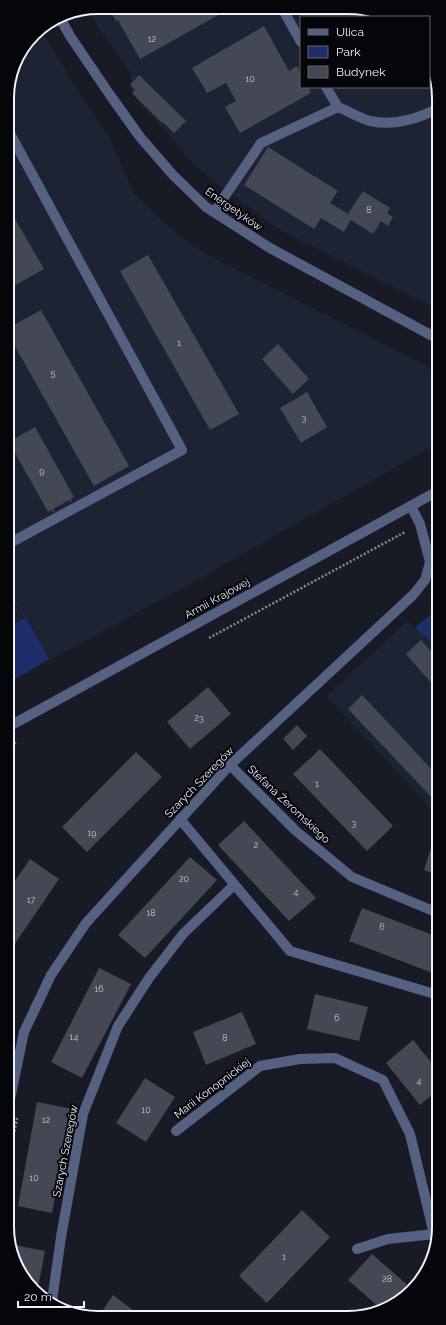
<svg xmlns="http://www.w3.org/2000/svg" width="446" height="1325" viewBox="0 0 446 1325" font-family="Raleway,sans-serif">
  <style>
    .built { fill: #1d2332 }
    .green { fill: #1e2e6b }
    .building { fill: #444854 }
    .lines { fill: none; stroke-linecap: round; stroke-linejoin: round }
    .path { stroke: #878a93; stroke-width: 2.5; stroke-dasharray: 2 2; stroke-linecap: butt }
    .service { stroke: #556180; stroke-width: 10 }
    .minor { stroke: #556180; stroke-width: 10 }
    .tertiary { stroke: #556180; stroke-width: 10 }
    .labels { text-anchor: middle; stroke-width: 4; stroke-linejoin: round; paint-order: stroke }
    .number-label { font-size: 9px; fill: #c4c8d0 }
    .street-label { font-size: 11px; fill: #eff2f9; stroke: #05060a }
    .rim { fill: none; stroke: #eff2f9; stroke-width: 2 }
  </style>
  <rect width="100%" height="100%" fill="#181b25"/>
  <path class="built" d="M98,7L366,9L382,17H301V87H429V64L437,80L438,309L299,240L276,227L216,183L194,164L133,95L131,86V74L98,27L88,9Z
    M40,28L71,80L109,137L133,192L164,222L197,249L429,367L438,389V443L197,580L8,683L7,91L16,57L38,30Z
    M407,621L438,648V816L327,696Z"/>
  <path class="green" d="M8,586L49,659L8,683V627L25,618L8,588Z
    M438,608V648L415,628Z"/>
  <path class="building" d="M108,7L228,8L229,9L140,59L118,20L116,21Z
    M264,26L289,71L297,66L301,74V87H308L311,93L240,133L225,107L236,101L226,83L207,93L192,68Z
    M139,75L186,121L174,133L163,122L162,123L132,93L135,90L130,85Z
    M268,147L338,191L330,203L348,214L363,191L390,208L387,213L393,217L388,226L381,221L373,234L351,220L344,232L321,218L314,229L244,185Z
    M7,205L44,269L7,290Z
    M148,255L239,414L210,430L120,271Z
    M41,310L129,466L94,486L8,334V328Z
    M278,344L309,379L293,394L262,359Z
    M307,392L327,427L301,443L280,408Z
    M35,427L74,497L70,499L72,501L70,502L69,500L53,509L55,511L53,512L51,510L48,512L9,442Z
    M8,604L15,617L8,621Z
    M421,640L438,659V691L406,654Z
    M208,687L231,714L190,749L167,722Z
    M362,695L438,776V804L348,709Z
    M297,725L307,736L293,750L283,739Z
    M320,749L393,826L367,851L293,774Z
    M136,752L162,777L87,852L62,827Z
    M244,821L316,898L289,921L218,845Z
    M435,835L438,837V875L424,870Z
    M190,857L217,880L145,958L118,935Z
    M30,859L59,879L8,954V891Z
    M362,908L438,937V975L349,941Z
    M99,968L131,984L82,1078L51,1062Z
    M315,994L368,1007L359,1041L307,1029Z
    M242,1012L256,1044L206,1065L193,1032Z
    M413,1040L439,1072V1089L420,1105L386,1063Z
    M145,1078L175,1097L146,1142L116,1123Z
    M37,1102L72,1109L52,1213L18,1206Z
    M439,1149V1183H438L433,1150Z
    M302,1210L330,1237L267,1303L239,1276Z
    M10,1244L45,1251L37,1293L34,1292L10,1247Z
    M372,1254L412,1289L380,1308L348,1280Z
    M113,1295L141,1316H104L101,1313Z"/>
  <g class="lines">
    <path class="path" d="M209,638L405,532
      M8,747L16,743
      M9,1159L17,1118"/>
    <path class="service" d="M282,8L301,42
      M61,19L73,12
      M326,87L338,107
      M7,128L182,450L8,544
      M214,212L261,143L338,107C348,111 359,118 370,121C392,126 417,119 437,109"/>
    <path class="minor" d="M230,765L296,831L352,877L438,913
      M180,819L290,951L438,995
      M9,1104L24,1032L51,975L86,923L230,765L413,595L425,580L430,562L420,524L411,506
      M176,1131L260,1066L300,1059L335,1058L383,1080L410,1134L434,1234
      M357,1249L388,1239L434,1234L438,1235
      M52,1301L61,1237L83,1114L118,1026L149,978L183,934L234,885"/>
    <path class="tertiary" d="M59,16L70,36L110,95L140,137L173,175L206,207L270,248L438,339
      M8,727L438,491"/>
  </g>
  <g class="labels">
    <g class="number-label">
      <text x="152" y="42">12</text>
      <text x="250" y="82">10</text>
      <text x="369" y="213">8</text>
      <text x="179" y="346">1</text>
      <text x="53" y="376">5</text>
      <text x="304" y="421">3</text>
      <text x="42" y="474">9</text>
      <text x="199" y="721">23</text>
      <text x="317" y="787">1</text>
      <text x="354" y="826">3</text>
      <text x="92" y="836">19</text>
      <text x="256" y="848">2</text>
      <text x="184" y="882">20</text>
      <text x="296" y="895">4</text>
      <text x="31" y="903">17</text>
      <text x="151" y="916">18</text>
      <text x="382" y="930">6</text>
      <text x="99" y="992">16</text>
      <text x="337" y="1021">6</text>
      <text x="74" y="1040">14</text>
      <text x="225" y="1041">8</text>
      <text x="419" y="1084">4</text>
      <text x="146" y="1113">10</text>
      <text x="46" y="1123">12</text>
      <text x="34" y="1181">10</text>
      <text x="284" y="1260">1</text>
      <text x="387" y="1282">28</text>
    </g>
    <g class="street-label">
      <text transform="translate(234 209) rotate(35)" y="4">Energetyków</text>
      <text transform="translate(217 598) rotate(-29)" y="4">Armii Krajowej</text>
      <text transform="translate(199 782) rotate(-46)" y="4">Szarych Szeregów</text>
      <text transform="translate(289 804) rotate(43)" y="4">Stefana Żeromskiego</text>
      <text transform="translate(212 1088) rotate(-37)" y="4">Marii Konopnickiej</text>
      <text transform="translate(65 1151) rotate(-79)" y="4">Szarych Szeregów</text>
    </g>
  </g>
  <path d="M0 0H446V1325H0ZM98 14H348A84 84 0 0 1 432 98V1227A84 84 0 0 1 348 1311H98A84 84 0 0 1 14 1227V98A84 84 0 0 1 98 14Z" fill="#05060a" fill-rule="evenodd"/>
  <path class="rim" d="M98 14H348A84 84 0 0 1 432 98V1227A84 84 0 0 1 348 1311H98A84 84 0 0 1 14 1227V98A84 84 0 0 1 98 14Z"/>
  <rect x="300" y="16" width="130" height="72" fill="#05060a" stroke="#63646a"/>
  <rect x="308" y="29" width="20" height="6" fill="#556180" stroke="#63646a"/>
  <text x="336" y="36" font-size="12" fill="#eff2f9">Ulica</text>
  <rect x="308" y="46" width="20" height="12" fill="#1e2e6b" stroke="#63646a"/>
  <text x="336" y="56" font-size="12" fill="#eff2f9">Park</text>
  <rect x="308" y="66" width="20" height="12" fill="#444854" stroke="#63646a"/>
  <text x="336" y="76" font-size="12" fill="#eff2f9">Budynek</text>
  <path d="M18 1301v6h66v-6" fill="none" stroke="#eff2f9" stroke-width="2"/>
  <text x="24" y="1301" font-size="12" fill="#eff2f9" stroke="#05060a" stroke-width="3" paint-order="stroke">20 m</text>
</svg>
